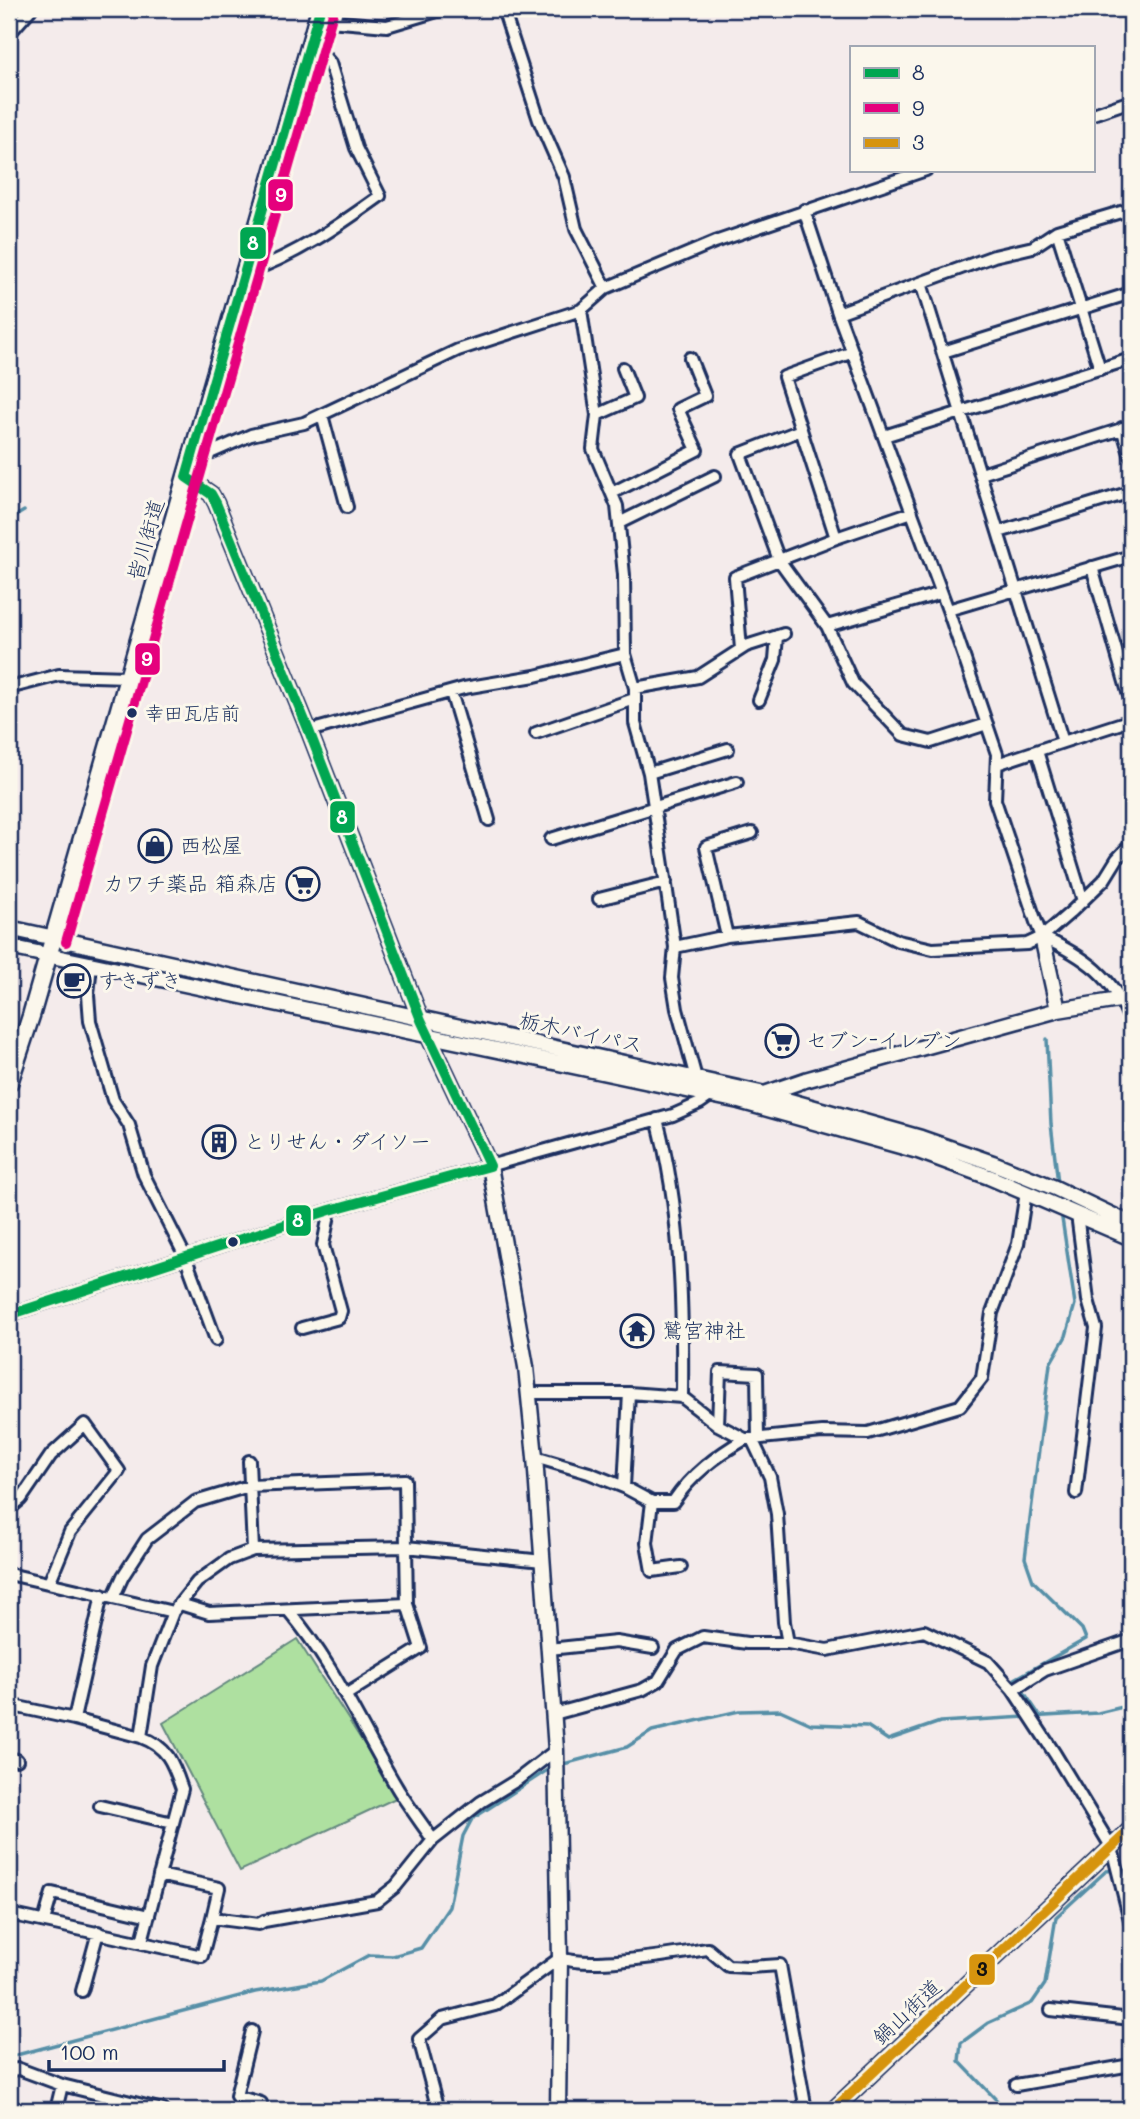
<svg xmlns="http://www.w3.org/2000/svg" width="1140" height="2119" viewBox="0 0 1140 2119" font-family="Mali,'Klee One',sans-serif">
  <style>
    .green { fill: #aee0a0; stroke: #64887f; stroke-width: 2 }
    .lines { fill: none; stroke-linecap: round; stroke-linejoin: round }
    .stream { stroke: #568fa7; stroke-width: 3.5 }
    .street-casing { stroke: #1b2f5e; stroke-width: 16 }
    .secondary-casing { stroke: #1b2f5e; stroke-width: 19 }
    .primary-casing { stroke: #1b2f5e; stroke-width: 21 }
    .street { stroke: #fbf7ec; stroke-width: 10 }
    .secondary { stroke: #fbf7ec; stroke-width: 14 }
    .primary { stroke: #fbf7ec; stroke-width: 16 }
    .bus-1-casing { stroke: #fbf7ec; stroke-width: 16 }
    .bus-2-casing { stroke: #fbf7ec; stroke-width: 16 }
    .bus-3-casing { stroke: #fbf7ec; stroke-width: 16 }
    .bus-1 { stroke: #00a651; stroke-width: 10 }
    .bus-2 { stroke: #e5007d; stroke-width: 10 }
    .bus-3 { stroke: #d6940e; stroke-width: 10 }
    .bus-dot { fill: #1b2f5e; stroke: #fbf7ec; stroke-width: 2.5 }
    .labels { text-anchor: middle; stroke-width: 6; stroke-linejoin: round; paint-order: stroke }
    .bus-label { font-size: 19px; fill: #1b2f5e; stroke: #fbf7ec; text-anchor: start }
    .street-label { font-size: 21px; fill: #1b2f5e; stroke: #fbf7ec }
    .poi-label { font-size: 21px; fill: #1b2f5e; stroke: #fbf7ec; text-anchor: start }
    .line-badge { stroke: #fbf7ec; stroke-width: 2.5 }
    .badge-label { font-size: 19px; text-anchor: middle; font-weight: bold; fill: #fff }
    .pale-badge-label { font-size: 19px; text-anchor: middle; font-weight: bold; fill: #111 }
  </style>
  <rect width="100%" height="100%" fill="#f4ebeb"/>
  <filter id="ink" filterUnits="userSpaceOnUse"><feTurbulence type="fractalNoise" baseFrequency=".0143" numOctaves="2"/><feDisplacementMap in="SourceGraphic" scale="14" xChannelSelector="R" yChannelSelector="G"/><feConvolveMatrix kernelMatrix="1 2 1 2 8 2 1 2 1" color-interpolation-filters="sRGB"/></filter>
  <g filter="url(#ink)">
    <path class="green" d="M297,1639L398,1797L240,1871L163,1723Z"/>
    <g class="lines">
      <path class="stream" d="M9,520L24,511
        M1047,1039L1051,1124L1058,1183
        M1040,1716L1015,1679L1086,1639L1082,1629L1033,1581L1025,1558L1050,1364L1066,1336L1075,1304L1061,1212
        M560,1765L627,1747L652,1731L739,1711L780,1710L811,1724L867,1726L888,1740L940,1722L1098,1713L1131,1705
        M9,2057L255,1992L321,1981L369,1955L393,1956L421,1948L449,1907L463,1836L472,1819L552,1767
        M1006,2110L959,2061L961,2043L988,2023L1032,2003L1045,1984L1056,1917L1106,1871L1131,1869"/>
      <defs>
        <path id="street" d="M503,9L539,120L564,177L576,229L606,288
          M317,20L387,26L444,9
          M9,34L31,9
          M1093,114L1131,101
          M804,210L838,313L948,610L997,754L995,800L1036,922L1042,937C1084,956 1115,977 1131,1023
          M1057,231L1100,369
          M245,273C295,256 337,227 380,196L356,148L330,63L311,41
          M921,283L1063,742L997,764
          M581,310L597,415L593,449L617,506L624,575L625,654L635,688V723L649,773L667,892L675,947L672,978L677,1009L696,1078
          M838,313L994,256L1033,247L1057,231L1131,209
          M853,352L784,377L836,538L912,512
          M943,352L1131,293
          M322,415L347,507
          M597,415L635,398L623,368
          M1122,428L1131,457
          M801,430L740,454L779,560L827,626L853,683L903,735L931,742L987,724
          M884,436L1131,359
          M193,453L201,457L251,435L304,423L458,350L581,310L606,288L715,242L926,170
          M981,474L1131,426
          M612,493L697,450L678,409L705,396L690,358
          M619,523L715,476
          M999,532L1131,492
          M1092,567L1131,703
          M948,610L1131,556
          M827,626L941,593
          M741,649L735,577L836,538
          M9,688L59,675L128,677
          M635,688L698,677L746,646L784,634
          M451,692L489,820
          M759,700L775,660L777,636
          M309,731L464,688L535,676L625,654
          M536,733L634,699
          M1063,742L1131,720
          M1037,751L1083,901
          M649,773L728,749
          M551,839L737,782
          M599,899L666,882
          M727,936L706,847L752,833
          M675,947L727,936L859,922L898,941L933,949L1027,944L1042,937L1072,911L1104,880L1117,859L1131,844
          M91,964L88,995L90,1021L113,1100L129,1125L144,1175L185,1256L216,1340
          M657,1119C681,1210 683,1303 682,1397
          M9,1315L330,1210L673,1115L700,1103L713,1094
          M302,1328L339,1318L341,1311L323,1245L330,1210
          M529,1393H629L682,1397L718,1425L745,1439H752L770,1477L777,1514L784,1622L788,1643
          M718,1425L720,1372L757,1374L758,1439
          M752,1439L822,1432L868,1433L960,1406L982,1378L992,1313L1018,1244L1026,1192
          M535,1457L589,1473L624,1487L652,1502H673C692,1474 716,1456 745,1439
          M249,1461L253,1550
          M624,1487L629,1393
          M1076,1493L1096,1328L1088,1300L1077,1214
          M652,1502L647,1543L652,1571L681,1567
          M9,1509L21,1499L51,1455L85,1424L119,1471L70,1532L49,1583
          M9,1574L173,1612
          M180,1604L209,1613L407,1604
          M288,1610C335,1665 362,1730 399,1791C410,1808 422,1824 433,1840
          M549,1649L616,1642L653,1648
          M1013,1690L1045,1670L1131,1640
          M347,1694L421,1648L407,1604L406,1547L543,1561
          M9,1705L74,1719L141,1737L152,1666L173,1612L197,1582L229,1559L253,1550L406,1547L405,1480L249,1486L195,1502L147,1539L123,1576L113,1598
          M554,1714L642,1690L658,1681L677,1650L703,1637L747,1643H788L827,1650L924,1631L988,1662L1013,1690L1055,1754L1112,1848L1131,1924
          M74,1719L102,1595
          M141,1737C168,1747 173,1763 182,1789L142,1941
          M9,1758L17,1760
          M100,1806L173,1823
          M159,1875L219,1888L212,1918
          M9,1914L202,1956L212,1918L259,1924L264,1921L377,1901L396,1886L433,1840L481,1802L517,1780L556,1750
          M44,1921L52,1893L149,1916
          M82,1991L98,1932
          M1051,2010L1131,2019
          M252,2031L236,2096L261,2103L259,2110
          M9,2070L19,2069L62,2085L163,2110
          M1016,2085L1131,2065
          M56,2110L62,2085
          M438,2110L419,2039L442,2019L495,2005L560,1958C590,1969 674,1954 708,1949L728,1966L749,1967L780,1965L806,2110"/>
        <path id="secondary" d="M186,477L211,494L216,503L309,731L421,1020L490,1166L526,1367L535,1457L556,1750L560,1958L558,2110
          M9,928L765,1094L921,1138L993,1163L1055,1188L1131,1224
          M1042,937L1058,1010
          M9,947L739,1101L918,1151L989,1177L1131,1238
          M764,1094L805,1080L1058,1010L1131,998
          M833,2110L1131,1829"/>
        <path id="primary" d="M9,1083L31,1016L320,9"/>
      </defs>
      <use href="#street" class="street-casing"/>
      <use href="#secondary" class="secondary-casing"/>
      <use href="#primary" class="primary-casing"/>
      <use href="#street" class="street"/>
      <use href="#secondary" class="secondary"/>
      <use href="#primary" class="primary"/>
      <defs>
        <path id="bus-1" d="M186,477L211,494L216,503L309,731L421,1020L490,1166
          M186,477L320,9
          M9,1315L330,1210L490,1166"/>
        <path id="bus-2" d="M66,942L333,13"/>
        <path id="bus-3" d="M833,2110L1131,1829"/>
      </defs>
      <use href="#bus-1" class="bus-1-casing"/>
      <use href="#bus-2" class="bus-2-casing"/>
      <use href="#bus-3" class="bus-3-casing"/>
      <use href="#bus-1" class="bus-1"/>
      <use href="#bus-2" class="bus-2"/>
      <use href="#bus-3" class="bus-3"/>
    </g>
  </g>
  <defs>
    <symbol id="shop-ring" viewBox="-11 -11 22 22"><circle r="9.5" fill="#fbf7ec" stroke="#1b2f5e" stroke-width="1.5"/><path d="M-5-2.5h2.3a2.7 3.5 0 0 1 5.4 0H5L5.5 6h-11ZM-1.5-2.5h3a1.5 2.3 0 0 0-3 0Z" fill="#1b2f5e"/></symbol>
    <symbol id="supermarket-ring" viewBox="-11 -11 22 22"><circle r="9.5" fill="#fbf7ec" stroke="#1b2f5e" stroke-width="1.5"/><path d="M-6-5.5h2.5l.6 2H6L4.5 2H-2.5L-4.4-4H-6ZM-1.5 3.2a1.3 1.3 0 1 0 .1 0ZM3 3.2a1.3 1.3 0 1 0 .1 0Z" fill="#1b2f5e"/></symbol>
    <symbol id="cafe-ring" viewBox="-11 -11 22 22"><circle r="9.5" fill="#fbf7ec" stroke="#1b2f5e" stroke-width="1.5"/><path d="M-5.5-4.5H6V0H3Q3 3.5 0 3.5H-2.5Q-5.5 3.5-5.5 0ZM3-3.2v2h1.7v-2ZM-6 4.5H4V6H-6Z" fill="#1b2f5e"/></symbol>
    <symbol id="building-ring" viewBox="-11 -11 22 22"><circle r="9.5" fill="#fbf7ec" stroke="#1b2f5e" stroke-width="1.5"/><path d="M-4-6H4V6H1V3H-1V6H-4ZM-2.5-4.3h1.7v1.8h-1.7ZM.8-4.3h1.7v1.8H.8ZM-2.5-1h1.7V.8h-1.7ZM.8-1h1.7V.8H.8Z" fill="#1b2f5e"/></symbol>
    <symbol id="temple-ring" viewBox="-11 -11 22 22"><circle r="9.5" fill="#fbf7ec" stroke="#1b2f5e" stroke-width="1.5"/><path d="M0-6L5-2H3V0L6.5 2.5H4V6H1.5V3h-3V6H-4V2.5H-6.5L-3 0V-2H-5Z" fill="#1b2f5e"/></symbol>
  </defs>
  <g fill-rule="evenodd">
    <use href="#shop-ring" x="136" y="827" width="38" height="38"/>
    <use href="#supermarket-ring" x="284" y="865" width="38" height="38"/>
    <use href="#cafe-ring" x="55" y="962" width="38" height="38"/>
    <use href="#supermarket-ring" x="763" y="1022" width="38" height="38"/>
    <use href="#building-ring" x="200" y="1123" width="38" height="38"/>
    <use href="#temple-ring" x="618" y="1312" width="38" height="38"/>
  </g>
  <g class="bus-dot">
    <circle cx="132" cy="713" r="6"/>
    <circle cx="233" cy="1242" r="6"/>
  </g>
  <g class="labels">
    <g class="bus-label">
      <text x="145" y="720">幸田瓦店前</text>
    </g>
    <g class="street-label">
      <text transform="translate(146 540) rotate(-74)" y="7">皆川街道</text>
      <text transform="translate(581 1033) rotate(12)" y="7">栃木バイパス</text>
      <text transform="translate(907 2012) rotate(-43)" y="7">鍋山街道</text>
    </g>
    <g class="poi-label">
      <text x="180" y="853">西松屋</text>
      <text x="278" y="891" text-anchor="end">カワチ薬品 箱森店</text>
      <text x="98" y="988">すきずき</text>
      <text x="806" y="1048">セブン-イレブン</text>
      <text x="244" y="1149">とりせん・ダイソー</text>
      <text x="662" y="1338">鷲宮神社</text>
    </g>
  </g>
  <g class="line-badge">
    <rect x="267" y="178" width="27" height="34" rx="7" fill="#e5007d"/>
    <rect x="239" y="226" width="28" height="34" rx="7" fill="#00a651"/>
    <rect x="134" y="642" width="27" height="34" rx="7" fill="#e5007d"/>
    <rect x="329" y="800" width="27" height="34" rx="7" fill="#00a651"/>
    <rect x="285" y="1204" width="27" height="33" rx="7" fill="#00a651"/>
    <rect x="968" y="1953" width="28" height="33" rx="7" fill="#d6940e"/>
  </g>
  <g class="badge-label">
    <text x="281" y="202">9</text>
    <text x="253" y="250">8</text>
    <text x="147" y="666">9</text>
    <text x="342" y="824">8</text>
    <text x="298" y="1227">8</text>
  </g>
  <g class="pale-badge-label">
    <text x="982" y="1976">3</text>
  </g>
  <rect width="1140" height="2119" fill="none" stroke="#fbf7ec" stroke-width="35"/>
  <rect x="18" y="18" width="1105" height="2084" fill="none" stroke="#1b2f5e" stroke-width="2.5" filter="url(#ink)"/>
  <rect x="850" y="46" width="245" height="126" fill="#fbf7ec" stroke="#a1a7b3" stroke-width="2"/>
  <rect x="864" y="68" width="35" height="10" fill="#00a651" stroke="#a1a7b3" stroke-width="2"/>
  <text x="912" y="80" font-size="21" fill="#1b2f5e">8</text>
  <rect x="864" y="103" width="35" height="10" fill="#e5007d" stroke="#a1a7b3" stroke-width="2"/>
  <text x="912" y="116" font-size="21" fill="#1b2f5e">9</text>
  <rect x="864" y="138" width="35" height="10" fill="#d6940e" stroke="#a1a7b3" stroke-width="2"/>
  <text x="912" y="150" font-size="21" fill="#1b2f5e">3</text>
  <path d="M49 2060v10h175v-10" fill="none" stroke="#1b2f5e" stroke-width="3.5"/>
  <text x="60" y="2060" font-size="21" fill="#1b2f5e" stroke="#fbf7ec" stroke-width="5" paint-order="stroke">100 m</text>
</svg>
